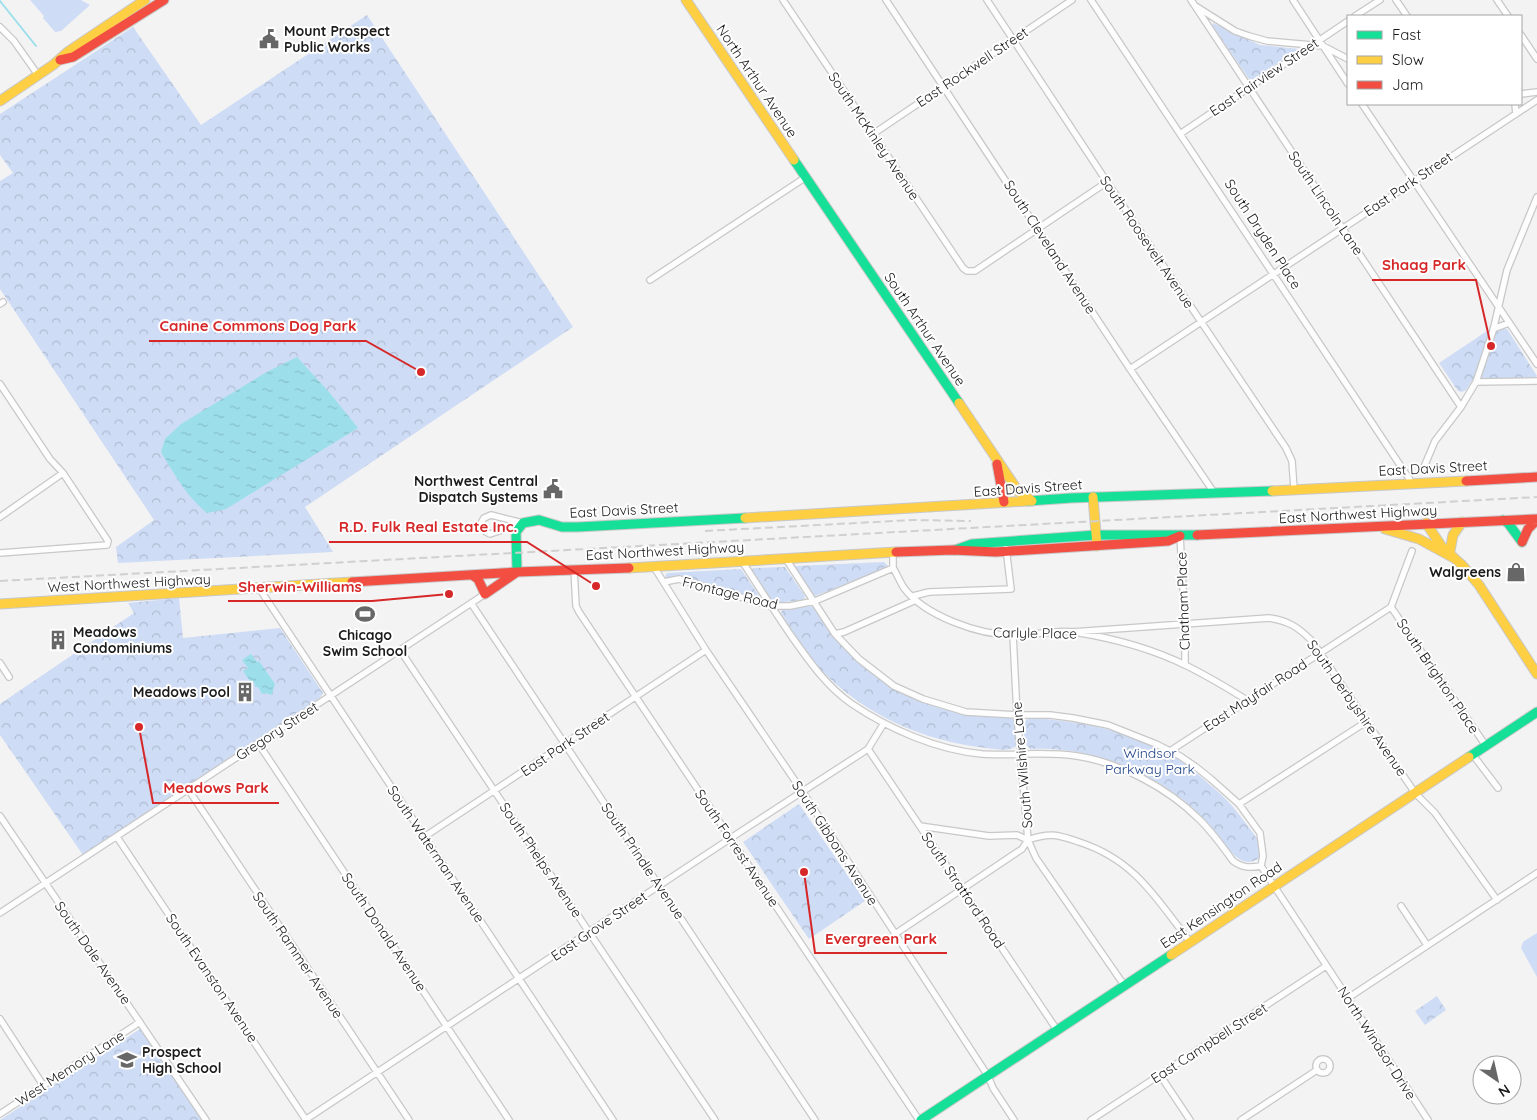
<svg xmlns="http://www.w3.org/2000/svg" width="1537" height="1120" viewBox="0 0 1537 1120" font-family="Quicksand,sans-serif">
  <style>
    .grass { fill: #cedcf5 }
    .park { fill: url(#park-crowns) }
    .water { fill: url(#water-ripples) }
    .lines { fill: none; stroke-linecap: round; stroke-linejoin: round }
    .stream { stroke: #9cdfeb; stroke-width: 2 }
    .street-casing { stroke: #c8c8c9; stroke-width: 8 }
    .fast-casing { stroke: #c8c8c9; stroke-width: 11 }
    .slow-casing { stroke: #c8c8c9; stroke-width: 11 }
    .jam-casing { stroke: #c8c8c9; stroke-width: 11 }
    .street { stroke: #fdfdfd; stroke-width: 5.5 }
    .fast { stroke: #16e098; stroke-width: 9 }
    .slow { stroke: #ffcf43; stroke-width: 9 }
    .jam { stroke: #f24e42; stroke-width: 9 }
    .rail { stroke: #d0d0d0; stroke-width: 2; stroke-dasharray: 8 4; stroke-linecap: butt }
    .labels { text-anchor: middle; stroke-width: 4; stroke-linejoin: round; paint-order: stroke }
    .poi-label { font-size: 14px; font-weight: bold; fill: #1b1b1c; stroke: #fff; text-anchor: start }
    .street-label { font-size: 14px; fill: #1b1b1c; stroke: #fff }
    .park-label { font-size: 14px; fill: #22458b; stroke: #fff }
    .leader { fill: none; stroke: #d62828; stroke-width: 2 }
    .callout-dot { fill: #d62828; stroke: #fff; stroke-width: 2 }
    .callout-label { font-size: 15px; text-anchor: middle; font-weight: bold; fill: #d62828; stroke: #fff; stroke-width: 4; stroke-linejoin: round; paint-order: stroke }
  </style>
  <defs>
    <pattern id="park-crowns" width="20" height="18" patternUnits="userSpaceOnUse" patternTransform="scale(1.25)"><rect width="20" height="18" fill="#cedcf5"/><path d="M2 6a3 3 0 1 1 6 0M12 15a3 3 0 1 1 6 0" fill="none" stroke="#b0bcd1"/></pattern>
    <pattern id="water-ripples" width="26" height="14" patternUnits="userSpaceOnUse" patternTransform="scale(1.25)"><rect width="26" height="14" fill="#9cdfeb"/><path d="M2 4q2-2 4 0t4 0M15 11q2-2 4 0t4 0" fill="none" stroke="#86bfc9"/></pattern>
  </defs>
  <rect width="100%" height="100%" fill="#f3f3f4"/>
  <path class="grass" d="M30,0H81L90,5L61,31L55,32L43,18L44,16Z
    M1537,933V977L1521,948L1523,942Z"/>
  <path class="park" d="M367,15L573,327L305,507L333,552L118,563L116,547L154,520L0,289V181L13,173L0,155V114L133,27L201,125Z
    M1213,23L1260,45L1299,49L1253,79H1249L1212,25Z
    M1490,329H1507L1537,376L1535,378L1473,379L1466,390L1462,392L1458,391L1439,363Z
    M884,562L889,567L815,596L794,568L795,566Z
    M785,567L805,596L804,600L773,603L769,600L751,570L754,568Z
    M741,569L760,597L758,599L679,576L667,579L665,576L667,573Z
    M179,598L183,638L280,628L323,693L320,698L83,855L0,735V704L134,613L128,603Z
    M810,606L813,607C866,685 917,714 1012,718L1015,721L1017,744C1013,753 994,749 986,748C924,741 867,716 823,672C807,655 794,633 781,613L782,610Z
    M1029,718C1072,720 1116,728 1155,746C1171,753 1186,765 1200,776C1211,786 1224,796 1233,807C1243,819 1252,832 1261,844L1259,858C1240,873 1223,841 1213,829C1207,821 1199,814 1192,807C1148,769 1087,746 1030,749L1025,743L1023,723Z
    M799,804L865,901L809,939L743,842Z
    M1437,996L1446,1010L1425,1025L1415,1011Z
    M140,1029H142L204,1120H0Z"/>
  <path class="water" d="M297,357L329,392L358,428L226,509L207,513C187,497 174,474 161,452L165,439L181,424L265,373Z
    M251,654L257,662L259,661L275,684L272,694L270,695L267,693L262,694L258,687H255V683L252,684L243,671L248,668L242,660Z"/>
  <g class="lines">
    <path class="stream" d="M0,1L36,46"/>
    <defs>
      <path id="street" d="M783,0L963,268L967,271H975L1107,182
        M886,0L1130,369L1215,494
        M987,0L1107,182L1286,448L1292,461L1294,489
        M1091,0L1412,483
        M1191,0L1461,407
        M1293,0L1348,84
        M1396,0L1407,16
        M1497,0L1508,16
        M1197,7L1235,31L1249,36L1267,41L1323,46L1348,59
        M1355,16L1380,0
        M0,27L14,41L38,75
        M1521,35L1537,59
        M1521,94L1537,92
        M1362,104L1537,364
        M1515,104L1516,114
        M873,134L1072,0
        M1180,134L1348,21
        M650,280L806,177
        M0,304L3,302
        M1493,329L1509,323
        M1130,369L1537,100
        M1476,382L1537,381
        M0,384L50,459L63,473L108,541L107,545L0,553
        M1424,467L1435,441L1461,407L1476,382L1493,331L1507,270L1537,197
        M491,515L523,523L490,534L486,532L481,523L484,518Z
        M0,517L63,473
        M1180,536L1185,623V665
        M786,559L835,634L859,659L894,686L923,699L966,712L1017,715H1050L1073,718L1108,725L1156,744L1180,756L1196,767L1211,779L1239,804L1260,833L1263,856L1261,866L1428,1120
        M742,561C758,586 775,612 792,637C809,661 827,687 852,704C889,729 937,750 982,754C1014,756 1045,751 1077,756C1121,763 1168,788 1200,820C1212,832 1223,847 1233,861C1243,868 1250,868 1261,866
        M654,567L706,650L802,791L988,1076L993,1088L1014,1120
        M893,568C897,574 900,582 904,588C925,616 979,635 1013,635C1033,636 1055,629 1074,632C1112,638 1153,649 1187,666C1208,676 1227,688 1247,700
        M893,568V552
        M574,569L576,606L579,612L919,1120
        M664,582L679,579L771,606H790L815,601L893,568
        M259,588L613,1120
        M913,596L929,592L1011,589L1006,548
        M471,603L815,1120
        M1391,607L1486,746
        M1072,632L1269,618C1289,621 1298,627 1312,641L1415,793L1435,813L1497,900
        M835,634L844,632L916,600
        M1013,635L1017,715L1028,840L1036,858L1124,985
        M400,650L715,1120
        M0,663L9,677
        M258,743L509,1120
        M868,749L1057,1030
        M1170,751L1391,607L1412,551
        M1473,755L1498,788
        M188,789L409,1120
        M1239,804L1366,722
        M0,816L206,1120
        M920,826L989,836L1017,835L1028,840C1050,832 1058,835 1079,842C1135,860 1156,898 1190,942
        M117,837L306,1120
        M424,837L706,650
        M1401,906L1427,945
        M0,913L485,594
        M895,934L1022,849L1028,840
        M1348,998L1537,873
        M0,1019L43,1085
        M1316 1066a7 7 0 1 1 14 0a7 7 0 1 1-14 0Z
        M1160,1075L1190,1120
        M0,1114L140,1022
        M305,1120L737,834L868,749L884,723
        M1091,1120L1326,966
        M1241,1120L1317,1070"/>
      <path id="fast" d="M794,160L959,403
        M1028,501L1071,498L1272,491
        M1503,520L1508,523L1522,542
        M955,550L972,544L1096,535H1197
        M517,572L516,532L523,523L539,520L562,527H578L745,518
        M1469,757L1537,712
        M921,1120L1171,955"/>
      <path id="slow" d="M686,0L794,160
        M0,101L53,65L69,51L145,0
        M959,403L1018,491L1032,501
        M1272,491L1466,481
        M1093,497L1097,546
        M745,518L1028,501
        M1426,523L1442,547L1462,565L1479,585L1537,674
        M1385,529L1419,539L1454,558
        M1450,551L1453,535L1462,522
        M629,568L896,552
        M0,604L352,582
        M1171,955L1469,757"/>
      <path id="jam" d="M60,60L73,57L164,0
        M997,464L1004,502
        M1466,481L1537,477
        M1197,535L1537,519
        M1522,542L1528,529L1537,520
        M896,552L953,550L996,552L1168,541L1180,536
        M472,575L478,579L485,594L517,572
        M352,582L517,572L629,568"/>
    </defs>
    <use href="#street" class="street-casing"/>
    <use href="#fast" class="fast-casing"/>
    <use href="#slow" class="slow-casing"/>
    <use href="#jam" class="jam-casing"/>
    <use href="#street" class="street"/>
    <use href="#fast" class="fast"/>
    <use href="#slow" class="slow"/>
    <use href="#jam" class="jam"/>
    <path class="rail" d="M705,531L913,520L971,521
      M0,581L1537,497"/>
  </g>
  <defs>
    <symbol id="civic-bare" viewBox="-9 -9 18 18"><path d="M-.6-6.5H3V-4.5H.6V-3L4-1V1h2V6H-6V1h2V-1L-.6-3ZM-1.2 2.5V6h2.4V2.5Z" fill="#676768" stroke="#fff" stroke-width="2.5" paint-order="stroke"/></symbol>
    <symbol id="shop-bare" viewBox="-9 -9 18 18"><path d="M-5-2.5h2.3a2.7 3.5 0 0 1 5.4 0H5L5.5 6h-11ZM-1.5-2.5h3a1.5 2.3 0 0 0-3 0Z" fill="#676768" stroke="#fff" stroke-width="2.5" paint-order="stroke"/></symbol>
    <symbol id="stadium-bare" viewBox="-9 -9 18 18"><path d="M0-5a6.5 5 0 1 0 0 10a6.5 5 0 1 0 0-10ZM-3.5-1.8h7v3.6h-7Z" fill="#676768" stroke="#fff" stroke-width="2.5" paint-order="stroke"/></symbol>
    <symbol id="building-bare" viewBox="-9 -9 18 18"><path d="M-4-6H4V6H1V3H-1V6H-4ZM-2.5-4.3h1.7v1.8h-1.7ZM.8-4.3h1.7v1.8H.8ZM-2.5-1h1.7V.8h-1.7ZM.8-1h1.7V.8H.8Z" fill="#676768" stroke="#fff" stroke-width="2.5" paint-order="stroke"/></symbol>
    <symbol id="school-bare" viewBox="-9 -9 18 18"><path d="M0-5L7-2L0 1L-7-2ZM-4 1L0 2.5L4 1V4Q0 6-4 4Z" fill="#676768" stroke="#fff" stroke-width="2.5" paint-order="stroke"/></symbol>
  </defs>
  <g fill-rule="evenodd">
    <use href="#civic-bare" x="255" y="25" width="28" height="28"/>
    <use href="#civic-bare" x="539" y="475" width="28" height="28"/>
    <use href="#shop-bare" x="1502" y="558" width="28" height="28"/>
    <use href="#stadium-bare" x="351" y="600" width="28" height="28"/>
    <use href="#building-bare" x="44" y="626" width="28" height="28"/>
    <use href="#building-bare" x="231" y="678" width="28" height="28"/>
    <use href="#school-bare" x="113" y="1046" width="28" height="28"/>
  </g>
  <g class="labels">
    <g class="poi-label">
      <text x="284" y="36">Mount Prospect<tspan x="284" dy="16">Public Works</tspan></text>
      <text x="538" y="486" text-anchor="end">Northwest Central<tspan x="538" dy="16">Dispatch Systems</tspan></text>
      <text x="1501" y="577" text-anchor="end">Walgreens</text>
      <text x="73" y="637">Meadows<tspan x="73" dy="16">Condominiums</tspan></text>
      <text x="365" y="640" text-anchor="middle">Chicago<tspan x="365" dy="16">Swim School</tspan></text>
      <text x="230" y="697" text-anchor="end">Meadows Pool</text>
      <text x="142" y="1057">Prospect<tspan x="142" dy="16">High School</tspan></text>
    </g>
    <g class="street-label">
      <text transform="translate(972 67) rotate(-34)" y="5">East Rockwell Street</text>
      <text transform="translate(1264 77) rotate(-34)" y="5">East Fairview Street</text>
      <text transform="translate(757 81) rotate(56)" y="5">North Arthur Avenue</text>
      <text transform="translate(874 136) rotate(56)" y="5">South McKinley Avenue</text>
      <text transform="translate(1408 184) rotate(-34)" y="5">East Park Street</text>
      <text transform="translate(1326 203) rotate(56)" y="5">South Lincoln Lane</text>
      <text transform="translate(1263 234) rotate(57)" y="5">South Dryden Place</text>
      <text transform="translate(1147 242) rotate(56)" y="5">South Roosevelt Avenue</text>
      <text transform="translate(1050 247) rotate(57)" y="5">South Cleveland Avenue</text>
      <text transform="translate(925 329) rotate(56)" y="5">South Arthur Avenue</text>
      <text transform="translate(1433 468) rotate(-3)" y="5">East Davis Street</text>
      <text transform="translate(1028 488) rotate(-4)" y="5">East Davis Street</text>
      <text transform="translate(624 510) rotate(-3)" y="5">East Davis Street</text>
      <text transform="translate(1358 514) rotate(-3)" y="5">East Northwest Highway</text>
      <text transform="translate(665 551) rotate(-3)" y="5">East Northwest Highway</text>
      <text transform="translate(129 583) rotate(-3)" y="5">West Northwest Highway</text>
      <text transform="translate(730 593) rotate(14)" y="5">Frontage Road</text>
      <text transform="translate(1183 601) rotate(-92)" y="5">Chatham Place</text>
      <text transform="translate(1035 633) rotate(1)" y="5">Carlyle Place</text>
      <text transform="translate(1438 676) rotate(56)" y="5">South Brighton Place</text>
      <text transform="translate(1255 695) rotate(-33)" y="5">East Mayfair Road</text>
      <text transform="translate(1357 708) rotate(55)" y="5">South Derbyshire Avenue</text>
      <text transform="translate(277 731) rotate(-33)" y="5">Gregory Street</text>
      <text transform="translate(565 744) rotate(-34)" y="5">East Park Street</text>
      <text transform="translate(1022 765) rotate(-95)" y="5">South Wilshire Lane</text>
      <text transform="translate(835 843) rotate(57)" y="5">South Gibbons Avenue</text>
      <text transform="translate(737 848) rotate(56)" y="5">South Forrest Avenue</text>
      <text transform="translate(436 854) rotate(56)" y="5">South Waterman Avenue</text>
      <text transform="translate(541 860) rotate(56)" y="5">South Phelps Avenue</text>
      <text transform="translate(643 861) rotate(56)" y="5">South Prindle Avenue</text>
      <text transform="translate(963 890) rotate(56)" y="5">South Stratford Road</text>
      <text transform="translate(1221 905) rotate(-34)" y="5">East Kensington Road</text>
      <text transform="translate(599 926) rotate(-34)" y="5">East Grove Street</text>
      <text transform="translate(384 932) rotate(56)" y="5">South Donald Avenue</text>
      <text transform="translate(93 953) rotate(55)" y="5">South Dale Avenue</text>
      <text transform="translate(298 955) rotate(56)" y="5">South Rammer Avenue</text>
      <text transform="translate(212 978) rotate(56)" y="5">South Evanston Avenue</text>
      <text transform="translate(1209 1043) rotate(-33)" y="5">East Campbell Street</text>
      <text transform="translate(1377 1043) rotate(57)" y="5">North Windsor Drive</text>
      <text transform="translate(70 1068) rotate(-33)" y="5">West Memory Lane</text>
    </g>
    <g class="park-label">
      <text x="1150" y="758">Windsor<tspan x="1150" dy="16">Parkway Park</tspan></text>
    </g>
  </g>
  <path class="leader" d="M1491 346L1476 280H1372M421 372L366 341H149M596 586L527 542H329M449 594L372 601H228M139 727L153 803H279M804 872L815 953H947"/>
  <g class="callout-dot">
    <circle cx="1491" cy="346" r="5"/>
    <circle cx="421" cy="372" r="5"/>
    <circle cx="596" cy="586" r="5"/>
    <circle cx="449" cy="594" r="5"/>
    <circle cx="139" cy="727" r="5"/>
    <circle cx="804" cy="872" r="5"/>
  </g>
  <g class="callout-label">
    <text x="1424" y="270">Shaag Park</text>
    <text x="258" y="331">Canine Commons Dog Park</text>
    <text x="428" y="532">R.D. Fulk Real Estate Inc.</text>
    <text x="300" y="592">Sherwin-Williams</text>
    <text x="216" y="793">Meadows Park</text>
    <text x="881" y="944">Evergreen Park</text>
  </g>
  <rect x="1347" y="15" width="175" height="90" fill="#ffffff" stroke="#a4a4a4"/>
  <rect x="1357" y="31" width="25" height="8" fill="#16e098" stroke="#a4a4a4"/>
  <text x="1392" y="40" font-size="15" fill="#1b1b1c">Fast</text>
  <rect x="1357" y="56" width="25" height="8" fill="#ffcf43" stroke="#a4a4a4"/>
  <text x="1392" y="65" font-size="15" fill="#1b1b1c">Slow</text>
  <rect x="1357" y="81" width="25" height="8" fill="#f24e42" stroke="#a4a4a4"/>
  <text x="1392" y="90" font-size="15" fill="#1b1b1c">Jam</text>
  <g transform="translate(1497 1080) rotate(146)"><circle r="24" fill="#ffffff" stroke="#a4a4a4"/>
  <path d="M0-4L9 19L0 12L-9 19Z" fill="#676768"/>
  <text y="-8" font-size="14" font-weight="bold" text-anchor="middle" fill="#1b1b1c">N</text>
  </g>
</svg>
